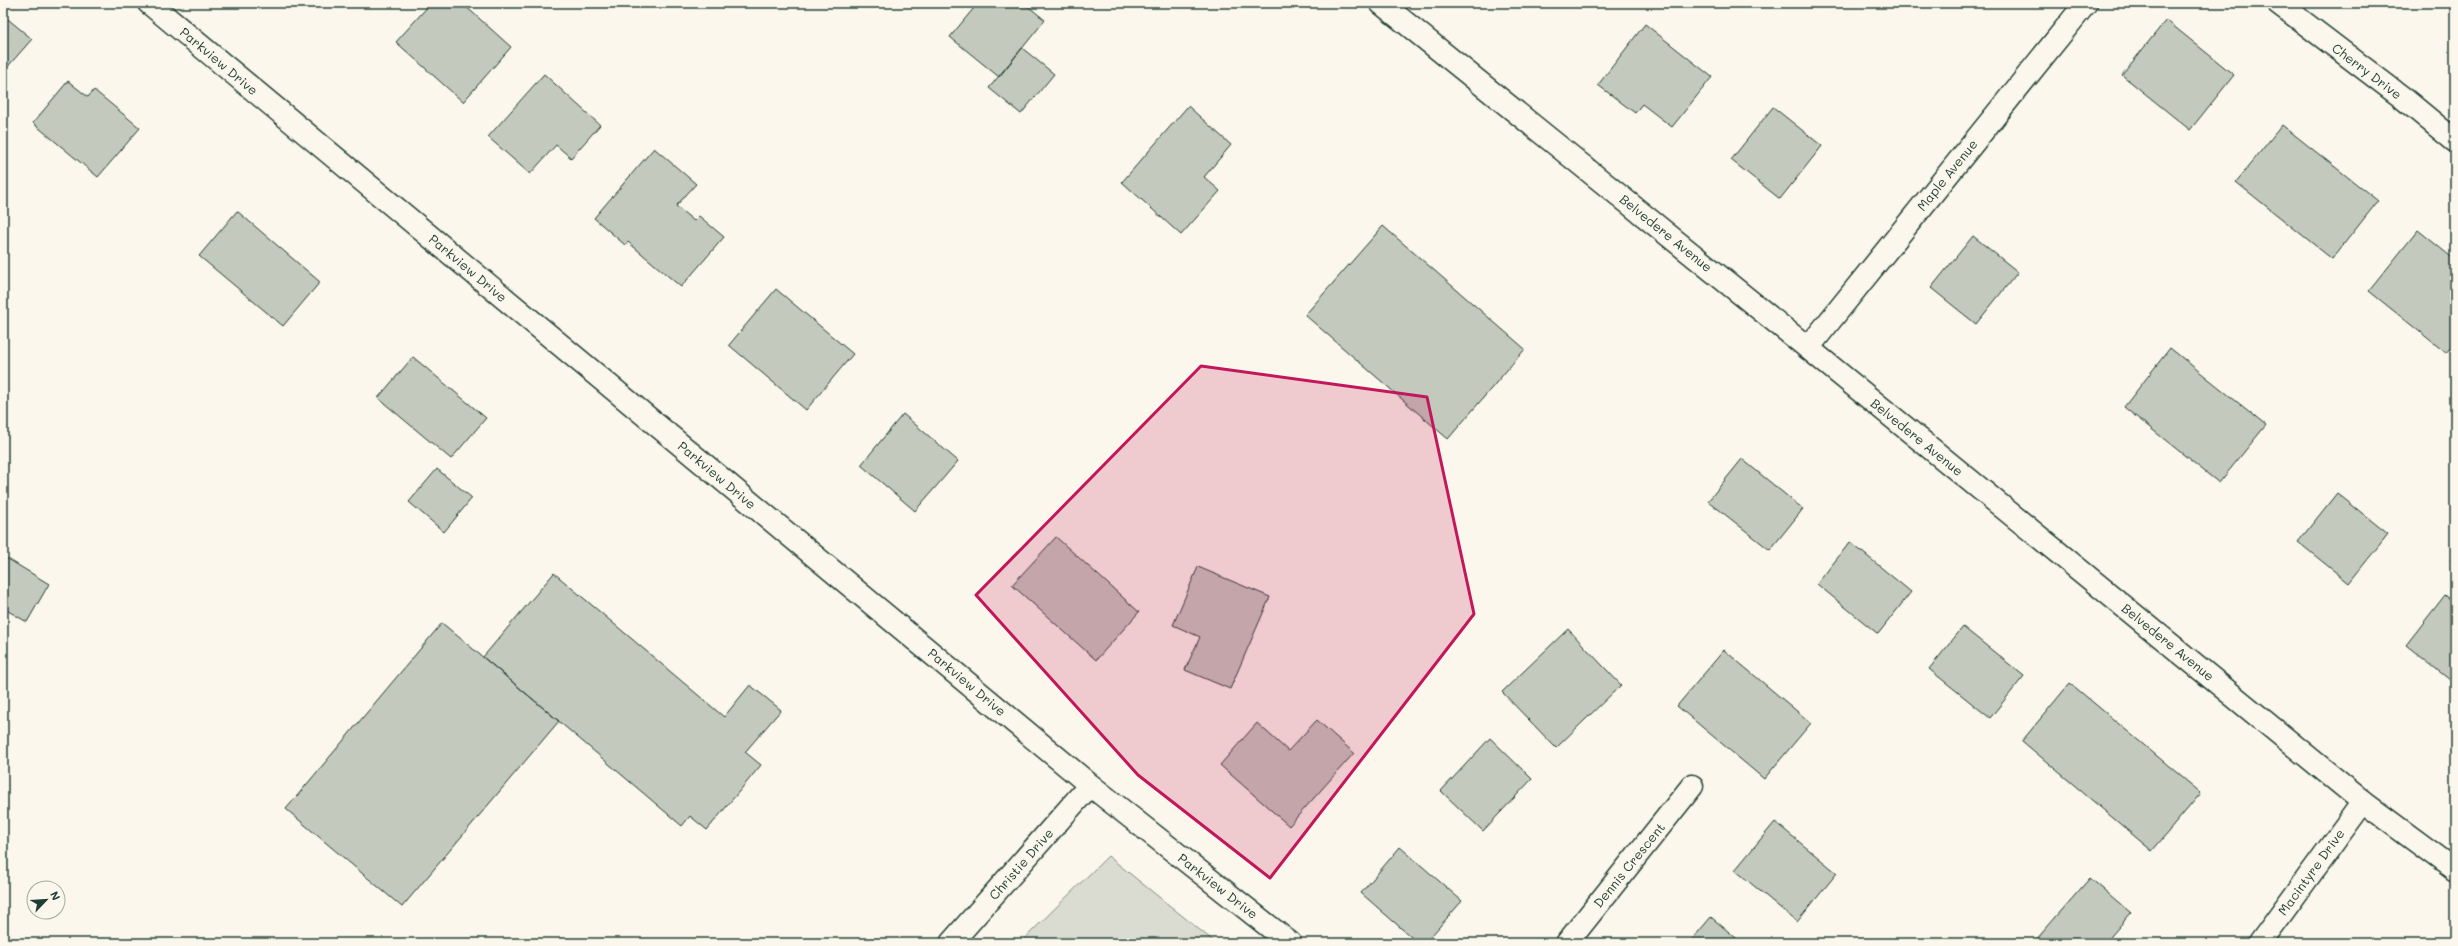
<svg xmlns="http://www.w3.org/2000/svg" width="2458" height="946" viewBox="0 0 2458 946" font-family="Mali,sans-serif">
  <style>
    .green { fill: #dbdcd1; stroke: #7d8c82 }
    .building { fill: #c4c9be; stroke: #1f3d34 }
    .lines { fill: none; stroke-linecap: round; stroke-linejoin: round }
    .minor-casing { stroke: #1f3d34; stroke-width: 25 }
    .major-casing { stroke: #1f3d34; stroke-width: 25 }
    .minor { stroke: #fbf7ec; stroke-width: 22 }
    .major { stroke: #fbf7ec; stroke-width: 22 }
    .marked { fill: #c2185b; fill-opacity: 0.2; stroke: #c2185b; stroke-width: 3; stroke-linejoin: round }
    .labels { text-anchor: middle; stroke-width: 3; stroke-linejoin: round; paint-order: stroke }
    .street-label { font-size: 13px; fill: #1f3d34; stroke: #fbf7ec }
  </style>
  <rect width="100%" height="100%" fill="#fbf7ec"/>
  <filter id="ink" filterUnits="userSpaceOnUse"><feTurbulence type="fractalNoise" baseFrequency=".025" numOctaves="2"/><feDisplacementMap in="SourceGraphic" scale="8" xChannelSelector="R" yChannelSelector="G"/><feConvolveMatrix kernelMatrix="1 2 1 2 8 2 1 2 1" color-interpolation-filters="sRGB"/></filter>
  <g filter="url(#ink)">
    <path class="green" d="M1108,856L1216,943H1020Z"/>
    <path class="building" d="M431,3H462L511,47L463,102L396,42Z
      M978,3H1024L1045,20L999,77L950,37Z
      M3,15L32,39L3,72Z
      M2166,20L2234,75L2190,130L2122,75Z
      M1645,24L1712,77L1672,127L1642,104L1635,113L1598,85Z
      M1022,48L1054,74L1021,114L989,88Z
      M544,74L600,125L571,158L556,145L530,174L488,137Z
      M68,81L88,97L94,90L140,128L98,177L33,123Z
      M1188,106L1231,145L1204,177L1220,191L1181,235L1122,182Z
      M1773,107L1822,146L1780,199L1731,160Z
      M2282,125L2378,201L2332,259L2236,182Z
      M654,148L696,184L676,206L694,221L699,216L724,237L681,287L628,242L625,245L594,218Z
      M237,211L320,282L283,326L199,256Z
      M1383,226L1525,349L1448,439L1305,315Z
      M2418,230L2455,260V342L2446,353L2369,291Z
      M1973,236L2018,272L1976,324L1931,288Z
      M776,289L853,354L806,410L729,345Z
      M2170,348L2266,425L2219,483L2124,407Z
      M413,357L486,418L451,459L378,398Z
      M903,414L958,461L915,511L861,465Z
      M1742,459L1803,509L1770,550L1708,501Z
      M437,469L472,498L444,532L409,502Z
      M2337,493L2388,534L2349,583L2298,542Z
      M1056,537L1139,612L1096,660L1012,585Z
      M1850,542L1911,592L1878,634L1817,584Z
      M2455,554V564L2450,560Z
      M3,556L49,584L27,622L3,608Z
      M1198,567L1270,597L1230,689L1185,670L1200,637L1173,625Z
      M554,573L724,717L750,685L781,710L745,752L761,765L707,830L690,816L682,826L483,657Z
      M2445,595L2455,603V684L2406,645Z
      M442,623L559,721L402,907L286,809Z
      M1963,627L2024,676L1990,718L1929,669Z
      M1568,629L1621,685L1556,748L1502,692Z
      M1724,650L1811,723L1764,779L1677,706Z
      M2070,683L2201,793L2152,851L2022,741Z
      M1317,720L1354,753L1289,826L1220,765L1257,723L1288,751Z
      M1490,738L1532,779L1483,831L1441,791Z
      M1775,822L1837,873L1797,922L1735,870Z
      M1400,847L1462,901L1425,943H1418L1361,893Z
      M2090,878L2131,913L2105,943H2038L2035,941Z
      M1711,917L1742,943H1689Z
      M3,934L13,943H3Z"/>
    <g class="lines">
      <defs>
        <path id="minor" d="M149,3L1090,785L1290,943
          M2278,3L2403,98L2455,141
          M1808,348L2086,3
          M951,943L1090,785
          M1567,943L1692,786
          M2260,943L2363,802"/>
        <path id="major" d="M1381,3L1808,348L2363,802L2455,870"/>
      </defs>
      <use href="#minor" class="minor-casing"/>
      <use href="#major" class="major-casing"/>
      <use href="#minor" class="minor"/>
      <use href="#major" class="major"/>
    </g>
  </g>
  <path class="marked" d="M1201,366L1427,397L1474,614L1270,878L1138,775L976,595Z"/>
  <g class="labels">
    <g class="street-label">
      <text transform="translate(219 61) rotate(40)" y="5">Parkview Drive</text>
      <text transform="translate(2367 71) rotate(37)" y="5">Cherry Drive</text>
      <text transform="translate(1947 175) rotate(-51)" y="5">Maple Avenue</text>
      <text transform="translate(1666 233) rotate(39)" y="5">Belvedere Avenue</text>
      <text transform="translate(468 268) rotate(40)" y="5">Parkview Drive</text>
      <text transform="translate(1917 437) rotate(39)" y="5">Belvedere Avenue</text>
      <text transform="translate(717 475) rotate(40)" y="5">Parkview Drive</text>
      <text transform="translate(2168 642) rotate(39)" y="5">Belvedere Avenue</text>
      <text transform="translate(967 682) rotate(40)" y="5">Parkview Drive</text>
      <text transform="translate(1021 864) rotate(-49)" y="5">Christie Drive</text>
      <text transform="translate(1629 865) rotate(-51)" y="5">Dennis Crescent</text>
      <text transform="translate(2311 872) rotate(-54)" y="5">Macintyre Drive</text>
      <text transform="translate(1218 886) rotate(38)" y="5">Parkview Drive</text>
    </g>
  </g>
  <rect width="2458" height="946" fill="none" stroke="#fbf7ec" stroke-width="16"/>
  <rect x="8" y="8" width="2442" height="930" fill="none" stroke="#1f3d34" stroke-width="1.5" filter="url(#ink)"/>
  <g transform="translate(46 900) rotate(65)"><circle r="19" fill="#fbf7ec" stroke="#a3ada2"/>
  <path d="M0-3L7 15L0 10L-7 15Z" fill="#1f3d34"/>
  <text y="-6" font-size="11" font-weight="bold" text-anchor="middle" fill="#1f3d34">N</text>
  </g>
</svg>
